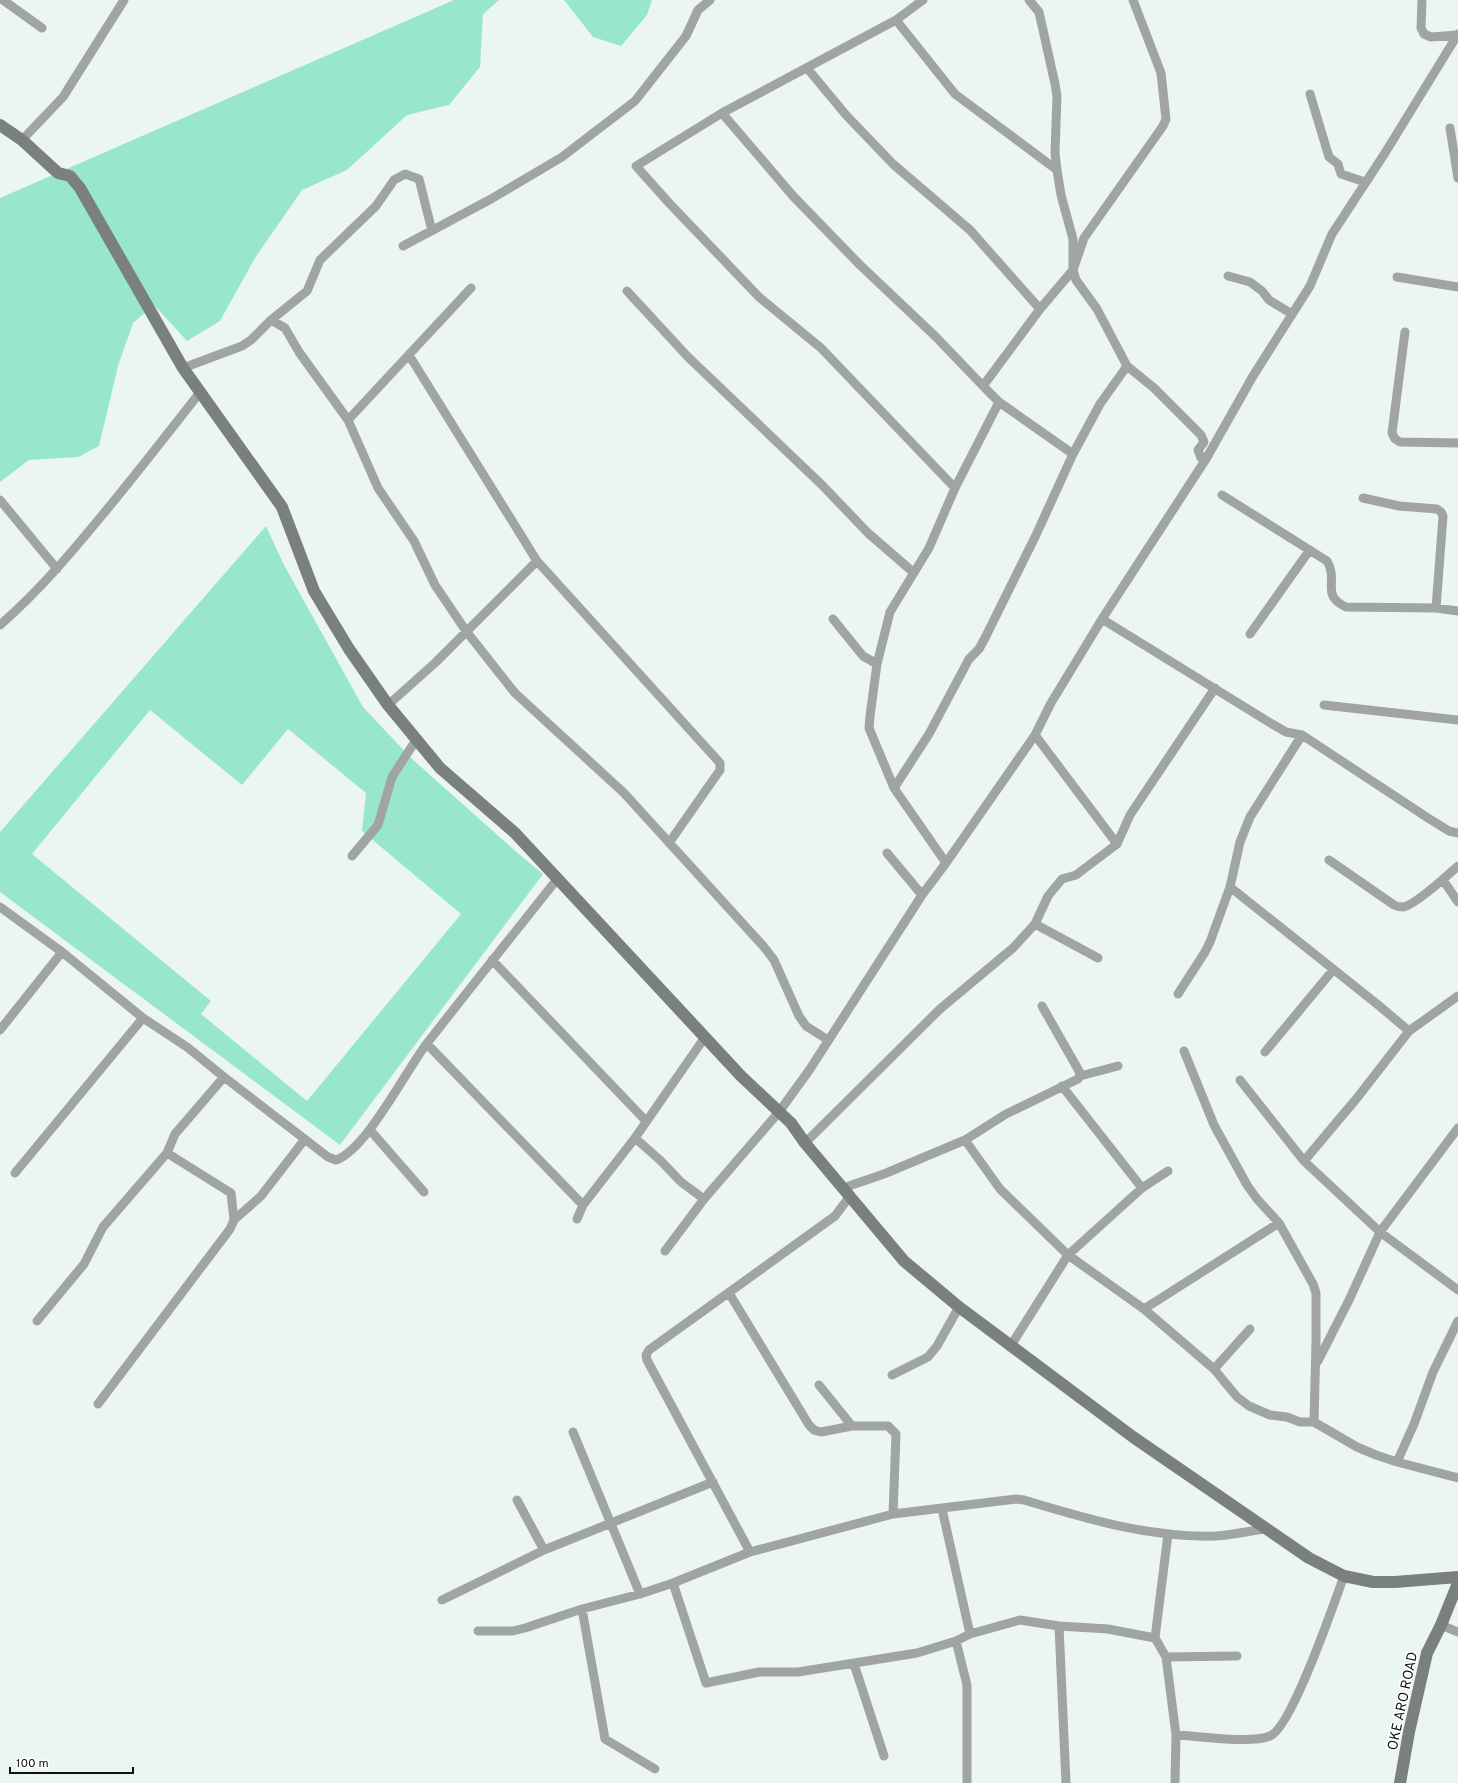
<svg xmlns="http://www.w3.org/2000/svg" width="1458" height="1783" viewBox="0 0 1458 1783" font-family="Overpass,sans-serif">
  <style>
    .green { fill: #99e7cb; fill-rule: evenodd }
    .lines { fill: none; stroke-linecap: round; stroke-linejoin: round }
    .street { stroke: #a0a5a3; stroke-width: 9 }
    .secondary { stroke: #79807d; stroke-width: 12 }
    .labels { text-anchor: middle; stroke-width: 3; stroke-linejoin: round; paint-order: stroke }
    .street-label { font-size: 14px; fill: #0e1210; stroke: #fff }
  </style>
  <rect width="100%" height="100%" fill="#ebf6f1"/>
  <path class="green" d="M454,0H499L483,14L480,67L449,105L407,115L347,170L302,190L255,258L220,321L187,341L154,305L133,323L118,366L99,446L78,457L29,460L0,482V198Z
    M564,0H652L647,15L621,46L593,37Z
    M266,526L284,565L363,707L411,758L513,849L543,874L340,1145L0,892V832ZM150,710L242,785L288,729L366,793L362,831L461,914L307,1101L201,1014L211,1001L32,854Z"/>
  <g class="lines">
    <path class="street" d="M3,0L42,28
      M923,0L896,20L722,113L636,166L670,204L759,297L821,348L955,488
      M1029,0L1039,12L1055,84L1057,96L1055,153L1057,170L1061,195L1073,239V270L1076,280L1097,309L1127,366L1154,388L1201,435L1204,442L1198,450L1201,458L1206,459
      M1422,0L1421,28L1424,34L1431,37L1457,35
      M896,20L955,94L1057,170
      M807,68L846,115L893,164L970,230L1040,309
      M1310,94L1329,157L1338,164L1341,174L1365,182
      M722,113L793,196L860,265L935,336L983,386L999,402L1073,454
      M1450,128L1458,178
      M22,140L63,97L124,0
      M403,246L491,199L562,157L635,101L686,36L698,10L710,0
      M1228,276L1250,282L1262,291L1269,300L1292,314
      M1397,277L1458,287
      M627,291L688,357L822,485L868,533L913,572
      M271,320L285,328L299,352L348,420L378,488L414,541L435,585L466,631L515,693L624,793L764,947L774,960L799,1016L806,1026L828,1040
      M1405,332L1392,433L1395,439L1400,442L1458,443
      M409,355L537,561L720,763V770L669,843
      M183,368L242,346L251,340L271,320L307,291L320,260L376,206L394,180L405,174L419,179L432,231
      M983,386L1040,309L1073,270L1084,238L1163,126L1166,119L1161,73L1133,0
      M348,420L471,288
      M1222,495L1327,561C1339,581 1320,595 1346,607L1436,608L1458,611
      M1363,498L1399,506L1437,509L1441,512L1443,516L1436,608
      M0,500L57,569
      M833,619L863,656L877,664
      M1102,619L1272,724L1286,732L1302,735L1428,818L1449,831L1458,833
      M0,625C39,591 71,553 104,513C137,473 169,432 201,391
      M1250,634L1309,551
      M388,705L436,662L537,561
      M1324,705L1458,720
      M1035,735L1117,844
      M894,788L929,734L969,659L979,649L985,638L1036,535L1073,454L1100,404L1127,366
      M887,853L922,895
      M352,856L378,825L392,777L416,740
      M1329,860L1394,905C1396,906 1400,907 1403,907C1414,906 1448,875 1458,866
      M946,863L894,788L869,728L870,716L877,664L890,612L929,548L955,488L999,402
      M1443,880L1458,902
      M1230,887L1377,1004L1409,1031
      M0,907L62,952L143,1018L187,1047L224,1077L328,1157L336,1160C367,1149 406,1070 428,1042C471,987 515,932 558,878
      M1035,924L1098,958
      M492,960L646,1121
      M1178,994L1205,952L1210,942L1230,887L1240,842L1250,817L1302,735
      M0,1030L62,952
      M427,1044L583,1205
      M1184,1051L1214,1125L1247,1185L1257,1199L1279,1223L1313,1284L1316,1293V1341L1314,1422
      M1265,1052L1333,970
      M1080,1076L1118,1066
      M1240,1080L1304,1161L1380,1232L1458,1290
      M1062,1086L1142,1188L1168,1171
      M370,1130L424,1192
      M635,1138L661,1161L681,1182L704,1199L779,1112L810,1069L922,895L946,863L1035,735L1051,703L1102,619L1206,459L1253,376L1310,286L1332,234L1385,153L1458,34
      M965,1140L1000,1189L1068,1255L1144,1309L1214,1369L1237,1397L1249,1406L1270,1415L1287,1417L1300,1422H1314L1357,1447L1376,1455L1397,1462L1458,1478
      M805,1143L940,1009L1013,948L1035,924L1048,896L1062,879L1076,875L1117,844L1130,815L1215,688
      M1304,1161L1357,1098L1409,1031L1458,996
      M15,1173L143,1018
      M843,1188L884,1174L965,1140L1006,1114L1078,1079L1080,1076L1079,1071L1042,1006
      M577,1219L583,1205L635,1138L705,1037
      M234,1220L261,1196L305,1139
      M665,1251L704,1199
      M729,1293L809,1425L814,1430L821,1432L852,1426H888L896,1434L893,1514
      M1144,1309L1279,1223
      M37,1321L84,1264L103,1227L167,1153L175,1134L224,1077
      M1010,1347L1068,1255L1142,1188
      M1318,1361L1350,1298L1380,1232L1458,1128
      M1214,1369L1250,1329
      M892,1375L928,1357L937,1346L959,1307
      M819,1385L852,1426
      M98,1404L230,1229L234,1220L231,1193L167,1153
      M573,1432L640,1594
      M1397,1462L1414,1424L1433,1372L1458,1321
      M517,1500L544,1550
      M942,1509L970,1634
      M1168,1534L1155,1638L1166,1657L1176,1735L1175,1783
      M750,1552L647,1360L646,1355L649,1350L835,1216L850,1196
      M673,1583L706,1683L759,1672H798L917,1653L956,1641L970,1634L1020,1620L1059,1626L1108,1629L1155,1638
      M442,1600L544,1550L713,1482
      M582,1609L605,1739L655,1769
      M1441,1625L1458,1632
      M1059,1626L1066,1783
      M478,1631H513L525,1628L582,1609L640,1594L673,1583L750,1552L893,1514L1016,1499L1024,1500C1087,1519 1150,1538 1216,1536C1232,1535 1249,1531 1265,1529
      M956,1641L967,1685V1783
      M1166,1657L1237,1656
      M854,1664L884,1756
      M1176,1735C1199,1736 1250,1744 1270,1736C1292,1727 1334,1603 1344,1576"/>
    <path class="secondary" d="M0,125L22,140L58,173L70,176L80,188L183,368L282,507L314,591L349,649L388,705L440,768L515,833L741,1076L791,1123L805,1143L904,1261L959,1307L1133,1437L1309,1558L1344,1576L1373,1582H1395L1458,1577
      M1400,1783L1409,1732L1427,1653L1441,1625L1458,1583"/>
  </g>
  <g class="labels">
    <g class="street-label">
      <text transform="translate(1402 1701) rotate(-78)" y="5">OKE ARO ROAD</text>
    </g>
  </g>
  <path d="M10 1767v6h123v-6" fill="none" stroke="#0e1210" stroke-width="2"/>
  <text x="16" y="1767" font-size="12" fill="#0e1210" stroke="#ffffff" stroke-width="3" paint-order="stroke">100 m</text>
</svg>
